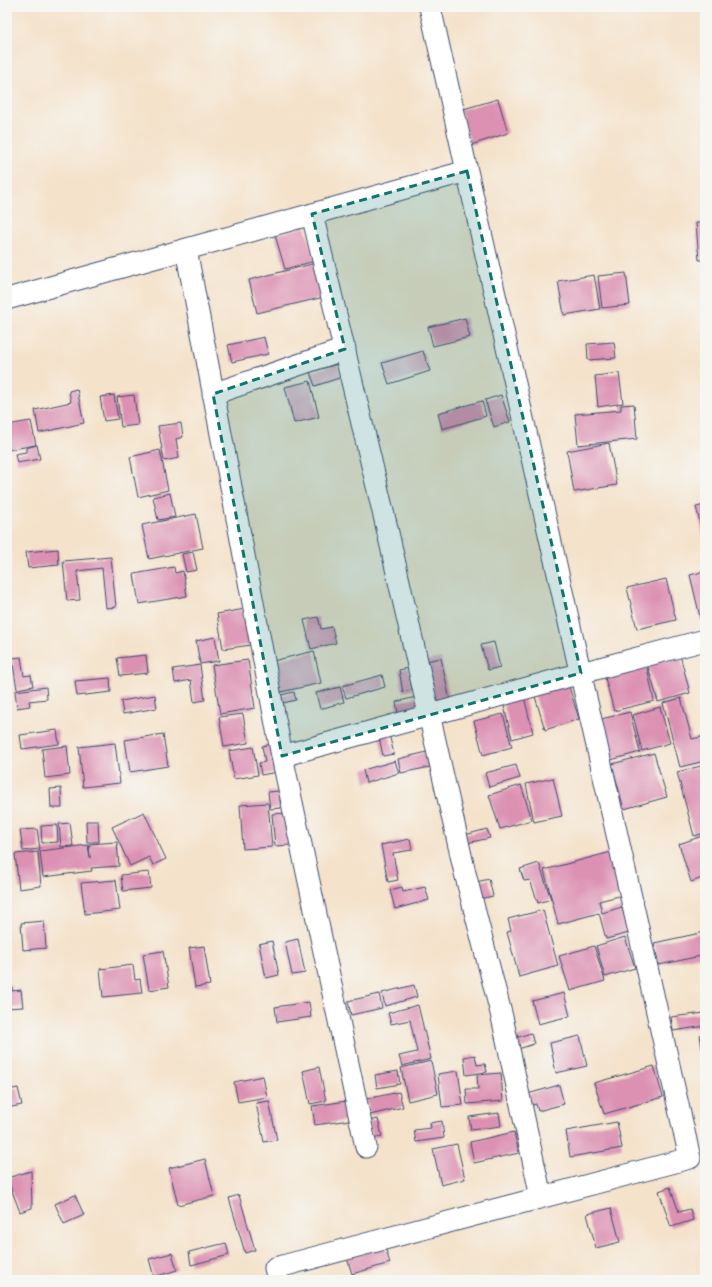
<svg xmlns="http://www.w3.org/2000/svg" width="712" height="1287" viewBox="0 0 712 1287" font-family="'IM FELL French Canon',serif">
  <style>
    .building { fill: #dc91b2 }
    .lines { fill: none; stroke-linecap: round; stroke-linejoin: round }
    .minor-casing { stroke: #3c4a6e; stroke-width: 23 }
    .minor { stroke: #fff; stroke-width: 21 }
    .marked { fill: #0f766e; fill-opacity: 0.2; stroke: #0f766e; stroke-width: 3; stroke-dasharray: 8 5; stroke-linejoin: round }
  </style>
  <rect width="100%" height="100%" fill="#f6f6f2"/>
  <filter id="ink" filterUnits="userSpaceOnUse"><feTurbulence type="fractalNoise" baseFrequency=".025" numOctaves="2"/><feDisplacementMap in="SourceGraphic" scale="8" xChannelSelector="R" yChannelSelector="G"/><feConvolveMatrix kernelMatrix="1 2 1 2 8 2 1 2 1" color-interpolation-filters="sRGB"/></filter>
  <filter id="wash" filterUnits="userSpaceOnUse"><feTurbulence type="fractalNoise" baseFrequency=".012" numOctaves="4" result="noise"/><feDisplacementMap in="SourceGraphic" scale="16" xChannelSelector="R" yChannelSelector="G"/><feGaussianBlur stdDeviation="0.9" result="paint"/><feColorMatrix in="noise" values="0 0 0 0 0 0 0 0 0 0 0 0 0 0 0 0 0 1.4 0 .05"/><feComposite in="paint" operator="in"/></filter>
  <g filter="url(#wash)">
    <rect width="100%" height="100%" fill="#f4e2ca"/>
    <g id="blocks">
      <path class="building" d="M498,99L508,133L471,145L460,110Z
        M696,223H705V260H699Z
        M305,227L315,261L285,269L275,235Z
        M316,263L324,297L257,313L249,280Z
        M626,273L630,305L602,308L598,276Z
        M594,275L600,309L564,315L558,281Z
        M465,318L470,337L433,346L428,327Z
        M264,337L268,354L232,362L228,345Z
        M614,342L616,358L588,360L587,344Z
        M423,351L430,371L389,384L382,363Z
        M338,364L342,377L315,386L310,372Z
        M619,373L623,403L598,407L595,376Z
        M310,381L319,417L294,423L285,387Z
        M77,389L84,423L39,433L35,410L71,402L69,391Z
        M114,395L118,419L104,421L100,397Z
        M134,395L138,425L121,427L117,397Z
        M501,395L510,422L494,427L485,400Z
        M482,401L486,416L442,429L438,413Z
        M634,404L637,439L578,445L575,414L621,410V405Z
        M31,421L36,445L7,450V425Z
        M181,423L183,437L176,439L179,458L164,461L158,426Z
        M609,443L617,485L574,492L567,451Z
        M37,445L40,459L17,463L15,454L26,452V448Z
        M160,450L168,490L138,497L130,457Z
        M170,493L175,517L158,520L153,497Z
        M705,505V537L704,538L696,507Z
        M196,514L203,548L149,559L142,525Z
        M58,549L59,565L28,568L26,552Z
        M193,552L197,570L186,572L182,554Z
        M111,557L116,607L106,608L102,568L77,571L80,600L67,601L63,561Z
        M174,567L175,573L183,571L187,596L139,604L134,574Z
        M705,571V620L701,621L690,575Z
        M666,579L676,620L637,629L627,588Z
        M245,609L251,645L223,649L217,614Z
        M318,617L321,629L332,627L336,643L311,649L304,620Z
        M215,637L219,661L200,664L196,641Z
        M494,642L500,667L488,670L481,645Z
        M314,651L321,683L281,692L273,661Z
        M679,651L690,693L658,702L646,660Z
        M146,655L148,673L120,676L117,658Z
        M21,657L24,676L31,675L33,686L17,689L12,658Z
        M441,658L450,701L435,704L426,661Z
        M248,660L255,708L220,714L212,665Z
        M646,663L654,701L614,711L604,674Z
        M200,665L205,700L194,702L191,680L175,683L173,669Z
        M408,668L412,690L403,692L399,670Z
        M382,675L385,687L346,698L342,686Z
        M110,678L111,692L77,696L75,681Z
        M568,683L579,719L545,730L534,693Z
        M46,687L47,699L29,701L30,706L17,708L15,691Z
        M340,687L344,702L320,709L316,693Z
        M294,692L296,700L283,703L281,695Z
        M155,695L157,708L123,714L121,701Z
        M416,697L419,708L398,713L396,702Z
        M524,697L533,733L512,739L503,702Z
        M681,698L692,739L705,736V761L680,767L663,703Z
        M660,707L670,743L642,751L633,715Z
        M630,712L640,752L611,760L601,719Z
        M243,714L248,743L224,747L219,717Z
        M503,714L512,747L483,755L474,721Z
        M57,730L59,744L22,749L20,735Z
        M163,734L168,766L130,772L125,740Z
        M389,734L394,754L383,756L379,737Z
        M115,743L120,783L83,787L79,747Z
        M272,744L278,772L261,775L259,763L265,762L262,746Z
        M67,746L70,775L45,778L42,749Z
        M253,747L258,775L234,779L229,751Z
        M427,752L430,767L401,773L398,759Z
        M654,753L667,797L624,809L612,764Z
        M395,761L399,773L366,783L363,770Z
        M516,765L520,778L489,787L485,773Z
        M705,765V833L694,836L677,772Z
        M553,778L562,816L534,822L526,784Z
        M521,785L532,820L500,829L489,795Z
        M61,788L62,808H51L50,789Z
        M279,791L281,808L270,809L268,792Z
        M268,803L272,847L243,849L240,805Z
        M144,812L166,859L153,865L149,857L130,866L112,827Z
        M287,813L290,845L275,846L272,814Z
        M86,821H98L99,842H87Z
        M70,823L73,846L61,847L59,824Z
        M57,825L58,842L42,843L41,826Z
        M37,829L40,849L23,851L20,830Z
        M487,829L490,838L467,843L465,835Z
        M705,835V877L691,882L679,844Z
        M410,839L412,850L393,853L398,880L388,882L381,845Z
        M117,842L119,866L91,868L92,871L43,877L40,851L88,845L90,858L89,844Z
        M38,852L41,886L19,889L15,854Z
        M611,852L623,895L599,901L602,913L622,907L629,933L606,939L599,913L558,924L544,870Z
        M539,863L551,899L538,903L530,880L524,881L520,869Z
        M149,872L151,888L123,891L121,875Z
        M489,879L493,896L479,899L476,882Z
        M116,880L120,910L85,914L81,883Z
        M402,887L403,892L425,887L429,900L395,909L390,890Z
        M543,910L558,966L519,977L507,932L511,931L508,919Z
        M44,921L46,948L23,950L21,923Z
        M705,932V955L659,965L654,943Z
        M625,937L635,968L605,977L596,946Z
        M298,939L305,973L292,975L285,942Z
        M272,941L279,975L266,978L259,944Z
        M204,946L210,985L195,987L189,948Z
        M594,946L605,981L570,991L559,956Z
        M163,951L169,987L149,990L143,954Z
        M133,965L135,980L140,979L142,993L103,997L100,969Z
        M12,985V991L21,990L23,1007L7,1008V986Z
        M414,985L417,997L385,1006L382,993Z
        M564,993L570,1016L538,1024L532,1001Z
        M379,994L382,1008L351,1015L348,1001Z
        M309,1002L311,1017L277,1022L275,1007Z
        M418,1005L431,1059L402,1066L399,1056L417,1052L410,1020L391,1024L388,1013Z
        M705,1013V1026L673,1031L671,1017Z
        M531,1033L534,1044L515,1050L512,1039Z
        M705,1034V1048L702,1049L700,1035Z
        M580,1036L587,1066L556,1073L550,1043Z
        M475,1055L477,1065L485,1064L487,1072L466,1075L464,1057Z
        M431,1061L438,1094L408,1101L401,1068Z
        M654,1066L663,1097L604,1114L594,1083Z
        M319,1067L326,1101L310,1104L303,1071Z
        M398,1071L400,1084L377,1088L375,1075Z
        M458,1071L463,1105L442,1107L438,1074Z
        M501,1073L503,1101L467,1104L466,1089H478L477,1075Z
        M263,1076L267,1097L238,1102L234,1082Z
        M559,1085L564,1104L538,1111L536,1104L527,1107L524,1095Z
        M18,1088L22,1105L7,1108V1090Z
        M399,1092L403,1107L370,1115L366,1099Z
        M269,1101L277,1140L264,1142L256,1103Z
        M347,1101L350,1120L315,1125L312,1106Z
        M499,1113L501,1126L471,1130L469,1117Z
        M378,1119L382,1136L373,1138L369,1121Z
        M442,1121L444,1138L416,1142L414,1130L431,1128L430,1123Z
        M617,1122L622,1148L570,1157L566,1131Z
        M514,1132L519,1153L474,1163L470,1142Z
        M457,1144L465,1179L441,1185L433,1149Z
        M205,1159L214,1196L178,1205L169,1168Z
        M31,1171L32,1208L20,1212L7,1178Z
        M670,1187L679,1212L690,1209L693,1220L671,1227L659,1191Z
        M75,1195L84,1215L64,1224L55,1204Z
        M239,1195L255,1250L245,1253L229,1198Z
        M611,1208L620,1242L596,1248L587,1214Z
        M226,1243L229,1255L191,1265L189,1252Z
        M385,1247L390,1263L352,1274L347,1258Z
        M172,1253L177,1270L154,1277L149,1259Z"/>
    </g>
  </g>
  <g filter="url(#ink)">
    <use href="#blocks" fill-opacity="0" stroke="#3c4a6e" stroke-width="1"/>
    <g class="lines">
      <defs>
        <path id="minor" d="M312,214L386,524L465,873L502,1017L541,1197
          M186,249L282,756L366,1147
          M7,299L467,171
          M213,394L345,349
          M282,756L581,673L705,640
          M278,1280L275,1268L690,1158L430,7"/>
      </defs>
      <use href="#minor" class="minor-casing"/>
      <use href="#minor" class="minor"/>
    </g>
  </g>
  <path class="marked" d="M467,171L581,673L282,756L213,394L345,349L312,214Z"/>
  <rect width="712" height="1287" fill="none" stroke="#f6f6f2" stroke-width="24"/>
</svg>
